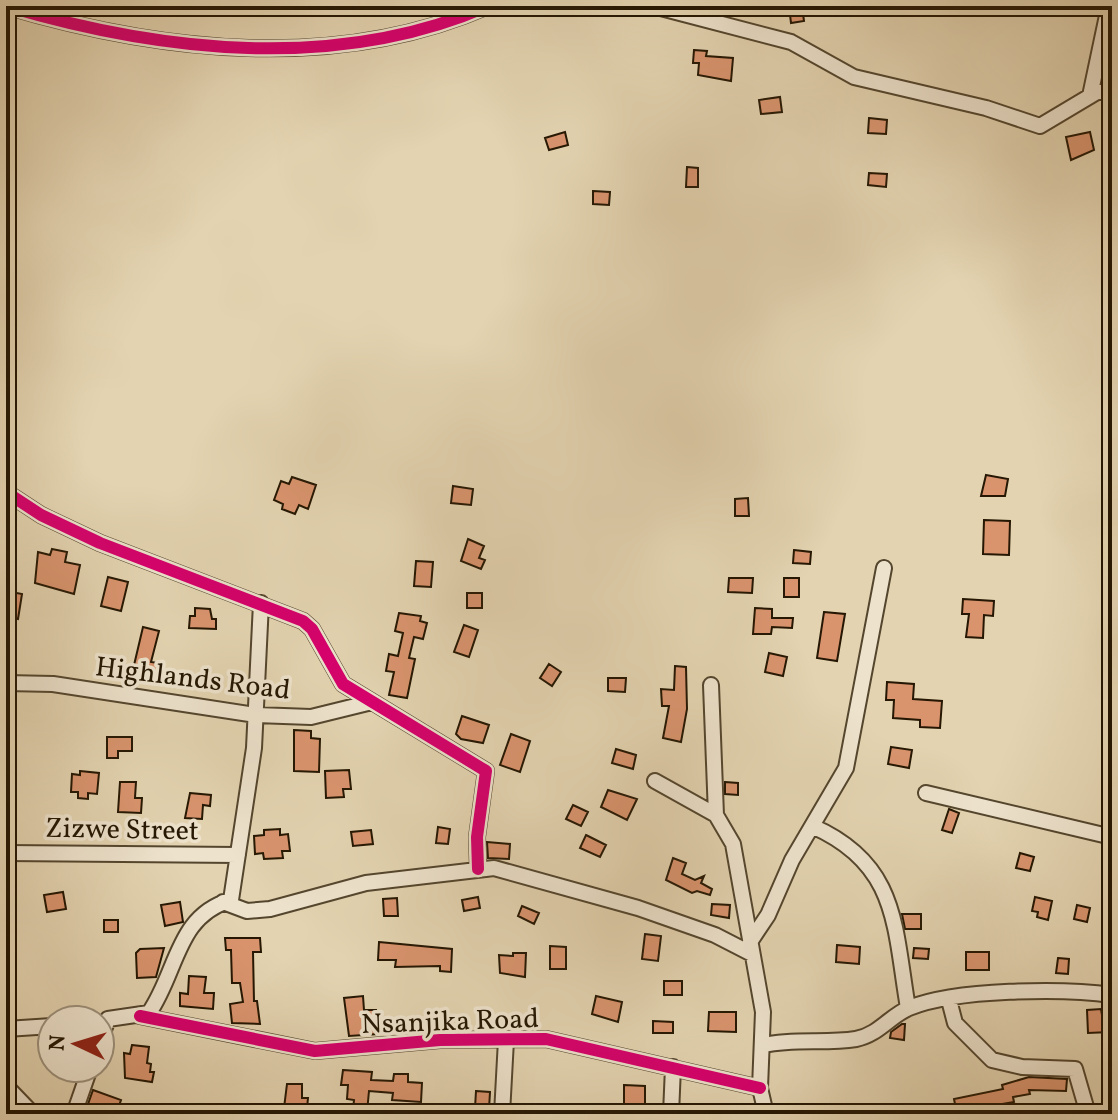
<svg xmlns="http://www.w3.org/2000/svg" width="1118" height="1120" viewBox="0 0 1118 1120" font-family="Vollkorn,serif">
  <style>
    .building { fill: #d9946e; stroke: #251703; stroke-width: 2 }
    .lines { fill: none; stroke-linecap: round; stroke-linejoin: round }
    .minor-casing { stroke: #54462e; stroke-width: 18 }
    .minor { stroke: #ede2cc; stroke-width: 14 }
    .cycleway-casing { stroke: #ede2cc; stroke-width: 17 }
    .cycleway { stroke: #d6006c; stroke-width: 12 }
    .labels { text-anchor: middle; stroke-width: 7; stroke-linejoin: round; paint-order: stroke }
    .street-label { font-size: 28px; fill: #251703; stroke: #ede2cc }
  </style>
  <rect width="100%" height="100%" fill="#e3d3b0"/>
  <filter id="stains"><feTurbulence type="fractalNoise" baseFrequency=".0025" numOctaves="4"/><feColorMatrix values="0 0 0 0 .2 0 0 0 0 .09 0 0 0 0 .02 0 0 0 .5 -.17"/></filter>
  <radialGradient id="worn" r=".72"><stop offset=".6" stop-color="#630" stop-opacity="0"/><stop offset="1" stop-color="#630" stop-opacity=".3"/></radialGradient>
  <path class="building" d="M789,6H802L804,21L791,23Z
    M694,50L707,51L706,56L733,58L731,81L698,75L699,63H693Z
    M780,97L782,112L761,114L759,100Z
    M869,118L887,120L886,134L868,133Z
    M565,132L568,145L549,150L545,138Z
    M1090,132L1094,150L1071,160L1066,137Z
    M687,167L698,168V187H686Z
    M869,173L887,174L886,187L868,185Z
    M593,191L610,192L609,205L593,204Z
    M986,475L1008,479L1005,496H981Z
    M292,477L316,485L308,509L299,505L295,514L282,509L283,504L274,500L281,481L289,484Z
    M453,486L473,489L471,505L451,503Z
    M748,498L749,516H735V499Z
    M984,520L1010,521L1009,555L983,554Z
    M468,539L484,546L479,558L485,560L481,569L461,561Z
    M52,549L67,552L65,562L80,565L74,594L35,583L38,552L50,555Z
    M794,550L811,552L810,564L793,563Z
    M416,561L433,562L431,587L414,586Z
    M108,577L128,582L121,611L101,606Z
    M729,578H753L752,593L728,592Z
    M784,578H799V597H784Z
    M6,591L22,594L18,619L6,617Z
    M467,593H482V608H467Z
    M963,599L994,601L993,616L984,615L983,638L966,637L969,614H962Z
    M195,608L210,609L212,619H216V629L189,628L190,616H195Z
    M755,608L772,609V618H793L792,628L772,627L771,634H753Z
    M824,612L845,614L837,661L817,658Z
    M399,613L421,616L420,621L427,623L423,639L414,637L409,658L415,659L407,698L389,695L394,672L386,671L389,654L398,656L403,633L395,631Z
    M464,625L478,630L469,657L454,652Z
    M143,627L159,631L151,662L158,663L155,681L131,678Z
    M769,653L787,657L783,676L765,672Z
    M549,664L561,672L552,686L540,678Z
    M675,666L686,667L687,709L681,742L663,738L669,706H662L661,689L674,690Z
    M608,678H626L625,692L608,691Z
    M887,682L914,684L913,699L942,701L940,728L920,727V720L893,718L894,700H886Z
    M462,716L489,725L483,743L461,739L456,734Z
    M294,730L311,731V738L320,739L319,772L294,771Z
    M511,734L530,741L520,772L500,765Z
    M107,737H132V751H118V758H107Z
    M891,747L912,750L909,768L888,764Z
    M616,749L636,755L633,769L612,763Z
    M349,770L351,789H343L344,797L326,798L325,771Z
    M80,771L99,773L97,794L88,793V799L78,798V792H71L72,774L80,775Z
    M120,782H136L135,798H142L141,813L118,812Z
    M725,782L738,783V795L725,794Z
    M608,790L637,799L627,820L601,807Z
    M190,793L211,795L210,806L203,805L202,819L185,818Z
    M573,805L588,812L581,826L566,819Z
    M949,809L959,813L952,833L942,830Z
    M438,827L450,829L448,844L436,843Z
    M280,829V835L288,834L290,851H282L283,858L264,859L263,853L255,854L254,836L264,835V830Z
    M371,830L373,844L353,846L351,832Z
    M586,835L606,845L600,857L580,848Z
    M487,842L510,844L509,859L488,858Z
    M1020,853L1034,857L1030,871L1016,868Z
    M673,858L686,863L682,874L695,880L704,876L701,883L712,889L710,895L697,891L692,893L666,880Z
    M63,892L66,909L47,912L44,895Z
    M478,897L480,908L464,911L462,900Z
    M1035,897L1052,901L1048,920L1037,917L1038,912L1032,911Z
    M397,898L398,916H384L383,899Z
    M180,902L183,922L165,926L161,905Z
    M712,904L730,905L729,918L711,915Z
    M1077,905L1090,908L1087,922L1074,919Z
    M522,906L539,913L534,924L518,916Z
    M902,914H921V929H905Z
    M104,920H118V932H104Z
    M645,934L661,936L658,961L642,959Z
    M225,938H260L261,952H253L254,1001H257L260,1024L232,1023L230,1004L243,1002L240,983H232L231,950H226Z
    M379,942L452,949L451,972L440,971V966L395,967L396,960H378Z
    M837,945L860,947L859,964L836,962Z
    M550,946L566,947V969H550Z
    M164,948L156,977L137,978L136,953L140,949Z
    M914,948L929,949L928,959L913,958Z
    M966,952H989V970H966Z
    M513,953H526L525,977L500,973L499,955L513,956Z
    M1058,958L1069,959L1068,974L1056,973Z
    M189,976L206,977L204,993H214L213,1009L180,1006V993L188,994Z
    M664,981H682V995H664Z
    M363,996L364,1010H376L378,1034L349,1036L344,998Z
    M596,996L622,1002L618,1022L592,1014Z
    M1101,1009L1102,1015H1109L1110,1032L1088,1033L1087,1010Z
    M709,1012H736V1032L708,1031Z
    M653,1021L673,1022V1033H653Z
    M902,1024H905L904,1040L890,1038L891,1032Z
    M132,1045L149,1047L147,1063L151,1064L150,1072H154L152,1082L125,1078L124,1053L130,1054Z
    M343,1070L372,1072L371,1080L393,1081L394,1074H408V1082L422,1083L421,1102L392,1100L393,1093L369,1091L367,1112L353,1110L354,1100L347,1099L348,1085H341Z
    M1029,1077L1067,1079L1066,1091L1029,1090L1030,1094L1013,1097L1014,1102L990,1106L991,1113L957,1114L954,1099L1003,1089L1002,1085Z
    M287,1084H302V1098H308L307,1108H284Z
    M624,1085L645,1086V1114H624Z
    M93,1090L121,1100L116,1114H91L92,1109L87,1107Z
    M476,1091L490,1092L489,1109L475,1108Z"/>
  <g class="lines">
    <defs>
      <path id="minor" d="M6,6C161,52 337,72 488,6
        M653,6L791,42L854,77L986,108L1040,126L1097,92H1112
        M1090,96L1109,6
        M6,492L41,515L100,543L303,621L312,629L343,684L486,771L477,837L478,869
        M6,683L53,684L256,715L311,717L372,702
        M711,685L716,815
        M655,781L716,815L733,844L763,1012L760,1088L766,1114
        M926,793L1112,837
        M812,826C899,864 894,927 908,1008
        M6,853L238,855
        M223,902L247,911L270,909L366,883L494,868L638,908L715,935L752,954
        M750,942L768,915L792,860L846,768L884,568
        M949,1000L955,1023L992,1060L1022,1067L1075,1069L1088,1114
        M140,1016L315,1051L440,1040L546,1039L760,1088
        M6,1029L52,1026
        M100,1041L108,1019L149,1013C178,971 176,916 231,900L254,748L261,603
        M764,1045C795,1038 826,1044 856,1039C878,1035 890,1016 909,1008C955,989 1063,988 1112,995
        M6,1086L33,1114
        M74,1114L90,1068
        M502,1114L506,1040
        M671,1114L673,1067
        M1102,1114L1112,1112"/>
    </defs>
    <use href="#minor" class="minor-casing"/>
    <use href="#minor" class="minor"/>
    <defs>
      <path id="cycleway" d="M6,6C161,52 337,72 488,6
        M6,492L41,515L100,543L303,621L312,629L343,684L486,771L477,837L478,869
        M140,1016L315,1051L440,1040L546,1039L760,1088"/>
    </defs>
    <use href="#cycleway" class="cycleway-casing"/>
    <use href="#cycleway" class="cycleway"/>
  </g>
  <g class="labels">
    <g class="street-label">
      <text transform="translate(193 677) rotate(7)" y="10">Highlands Road</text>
      <text transform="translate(122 828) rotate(1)" y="10">Zizwe Street</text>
      <text transform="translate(450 1020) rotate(-2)" y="10">Nsanjika Road</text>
    </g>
  </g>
  <rect width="1118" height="1120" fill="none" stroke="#e3d3b0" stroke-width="32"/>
  <rect x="8" y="8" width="1102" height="1104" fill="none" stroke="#251703" stroke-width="4"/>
  <rect x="16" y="16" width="1086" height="1088" fill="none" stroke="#251703" stroke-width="2"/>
  <g transform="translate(76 1044) rotate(274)"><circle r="38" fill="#ede2cc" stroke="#9d917c" stroke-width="2"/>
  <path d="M0-6L14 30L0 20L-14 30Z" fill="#8f2418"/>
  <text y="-12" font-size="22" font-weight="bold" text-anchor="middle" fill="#251703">N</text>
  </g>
  <rect width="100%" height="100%" filter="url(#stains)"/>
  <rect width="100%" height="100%" fill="url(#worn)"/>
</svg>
